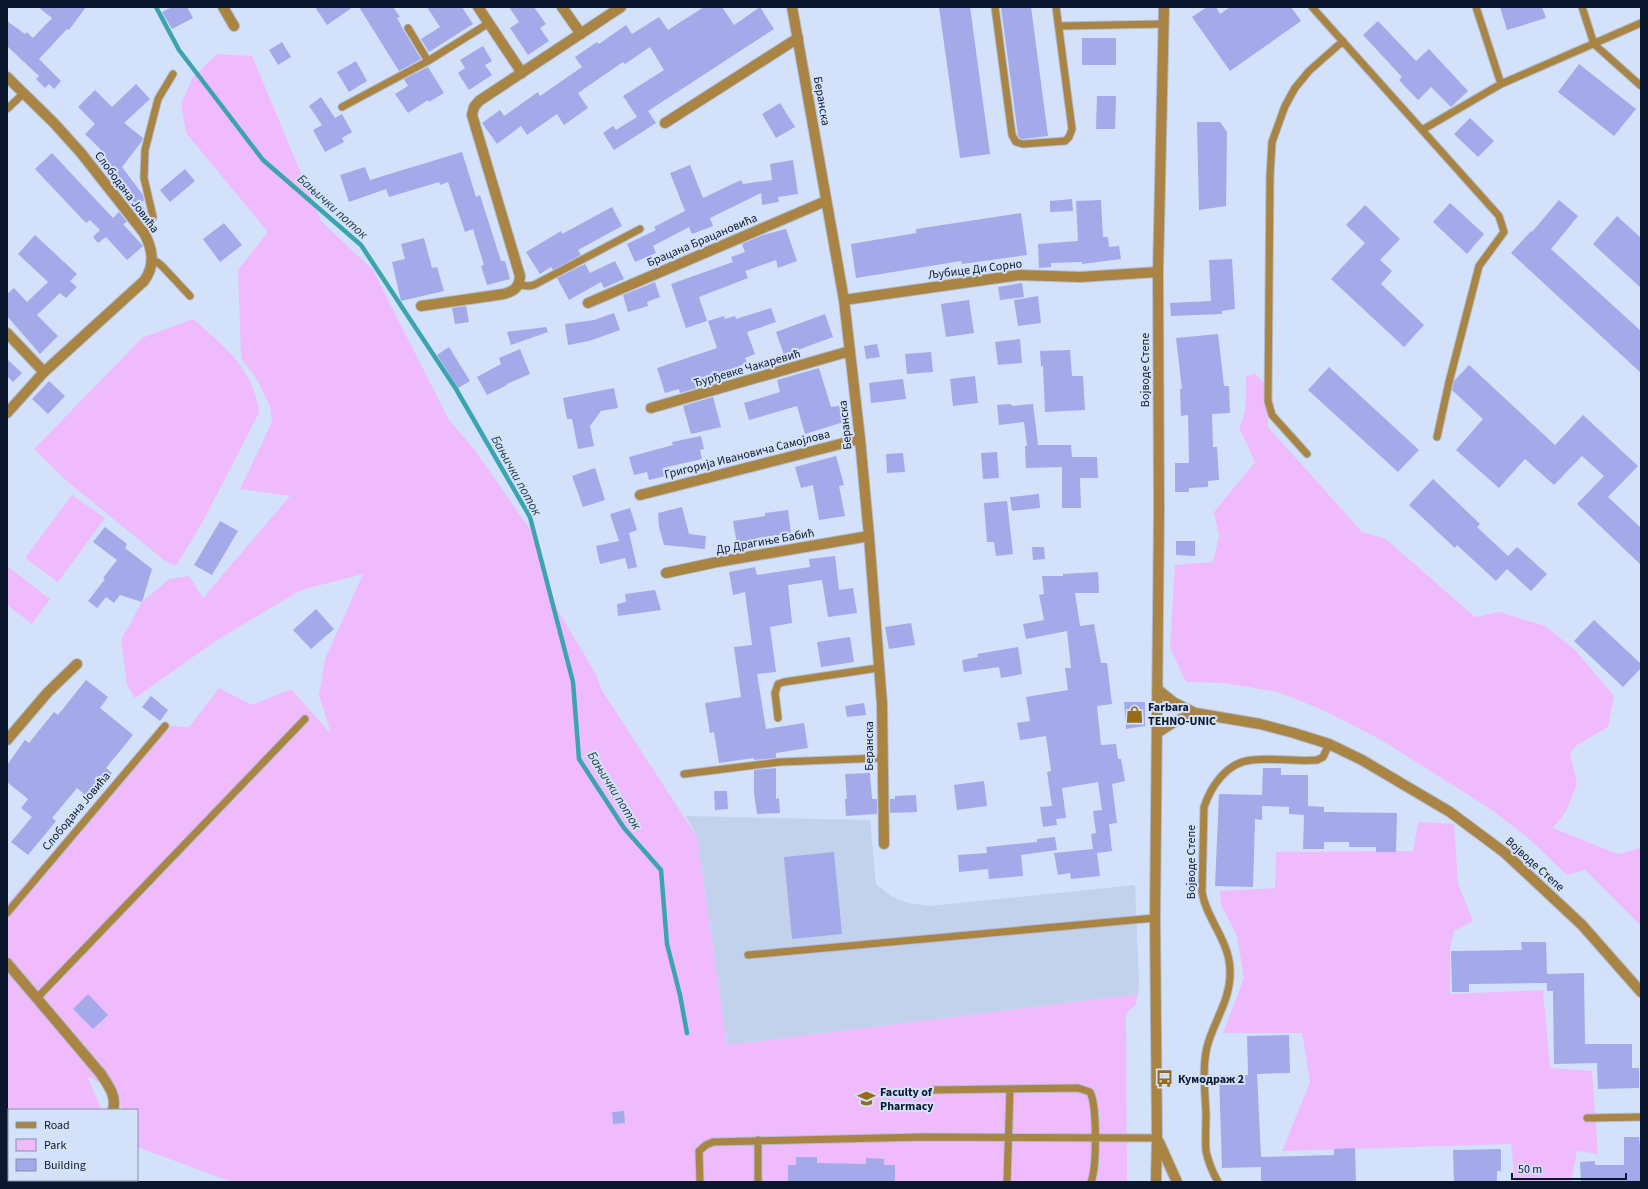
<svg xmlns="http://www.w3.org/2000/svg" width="1648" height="1189" viewBox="0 0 1648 1189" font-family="'Source Sans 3',sans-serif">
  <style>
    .built { fill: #c2d2ed }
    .green { fill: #f0bbfd }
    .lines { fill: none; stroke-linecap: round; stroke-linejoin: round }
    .stream { stroke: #3ba4ae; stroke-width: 4.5 }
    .building { fill: #a3a9e9 }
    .service-casing { stroke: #afbdd5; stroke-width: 9 }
    .minor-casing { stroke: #afbdd5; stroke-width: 12 }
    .tertiary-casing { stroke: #afbdd5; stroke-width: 12 }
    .service { stroke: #a98443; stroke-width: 7 }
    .minor { stroke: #a98443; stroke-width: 10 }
    .tertiary { stroke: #a98443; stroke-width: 10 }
    .labels { text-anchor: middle; stroke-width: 4; stroke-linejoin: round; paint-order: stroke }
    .street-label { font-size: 12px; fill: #0a172c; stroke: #d3e2fa }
    .poi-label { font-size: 12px; font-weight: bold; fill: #0a172c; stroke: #d3e2fa; text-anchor: start }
    .water-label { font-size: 13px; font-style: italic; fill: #1e3c3e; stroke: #d3e2fa }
  </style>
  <rect width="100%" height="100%" fill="#d3e2fa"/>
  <path class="built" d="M686,816L870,820L876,884L891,896L908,903L929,906L1135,885L1139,983L1138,994L727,1045L697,837Z"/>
  <path class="green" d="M217,54L252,56L321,221L373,270L449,420L474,449L534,535L557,609L597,676L601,689L697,837L727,1045L1138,994L1136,1004L1126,1014L1127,1182H232L137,1147V1110H123L111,1089L87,1076L101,1108L100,1110H9V1180H24L22,1182H7V904L165,726L189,727L219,688L252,705L291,689L331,734L319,695L325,659L363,574L301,590L217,640L135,698L127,685L121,640L142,602L169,579L189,576L203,598L290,496L240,489L272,422L270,406L258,381L241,358L238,270L268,232L186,133L181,103L193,77Z
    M193,319C225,347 254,369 259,413L202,523L176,566L164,560L69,483L34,449L142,338Z
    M1255,374L1268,386V427L1362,532L1386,539L1475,617L1499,612L1545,626L1575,650L1614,696L1608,727L1577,745L1570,753L1577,784L1566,811L1553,828L1618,854L1641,848V926L1585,870L1567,875L1527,837L1489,808L1383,741L1325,711L1278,692L1224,683L1186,682L1170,648L1175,565L1213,562L1219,536L1214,512L1255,462L1239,427C1248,413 1246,393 1246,376Z
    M72,495L105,518L58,582L25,558Z
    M7,566L50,599L32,624L7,605Z
    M1418,822L1454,824L1458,884L1473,921L1454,931L1450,948V994L1543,990L1550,1068L1592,1071L1598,1154L1577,1151L1571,1182H1515L1511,1144L1282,1151L1310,1082L1302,1033H1223L1244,978L1237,936L1221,905L1220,891L1275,888L1276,852L1413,851Z"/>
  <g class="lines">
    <path class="stream" d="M156,7L179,50L263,160L361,245L456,389L530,517L573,682L579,759L624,828L661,870L667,944L680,995L687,1033"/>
  </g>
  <path class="building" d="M38,7H86L69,30L67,29L39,59L61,81L54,89L49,84L45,88L36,79L39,76L7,46V21L25,34L27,32L33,38L52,18Z
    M172,7H187L193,18L172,29L162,12Z
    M315,7H353L327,25Z
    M359,7H393L400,17L397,18L404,31L421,59L399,71Z
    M427,7H462L473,24L429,52L421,39L440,27Z
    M509,7H534L546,24L540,28L549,41L528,55L510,28L519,22Z
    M704,7H722L734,25L760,7L774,29L648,111L656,123L614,150L603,133L613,126L616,130L637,117L623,96L664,70L650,47L625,64L623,62L578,93L588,108L564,125L557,114L527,135L521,126L497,144L482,123L500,110L504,116L538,92L540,96L582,67L575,57L597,42L599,44L626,25L632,34L659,17L668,30Z
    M939,7H970L990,154L960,158Z
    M1001,7H1031L1048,136L1023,139L1019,138L1018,135Z
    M1207,7H1216L1220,14L1230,7H1291L1301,21L1230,71L1192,17Z
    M1500,7H1542L1546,18L1507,30Z
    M1378,21L1416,61L1429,49L1468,91L1451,107L1431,87L1418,100L1399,80L1402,77L1363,35Z
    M1082,38H1116V65H1082Z
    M282,42L291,57L278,65L269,50Z
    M483,46L492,61L485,65L492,75L469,90L458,73L465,68L460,60Z
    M356,61L367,81L349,92L337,72Z
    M1579,64L1636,109L1614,136L1558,92Z
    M428,67L444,93L429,102L428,100L408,113L395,94L408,86L404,79Z
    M136,84L150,99L124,123L143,138L142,141L122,167L143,195L144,201L141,203L145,209L137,214L113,181L116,179L95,157L102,151L85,134L95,124L78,107L95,90L112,107Z
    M1097,96H1116L1115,129H1096Z
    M321,97L335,118L342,114L352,132L342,138L344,142L325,152L313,130L322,125L309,106Z
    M780,103L795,127L776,138L762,114Z
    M1470,118L1494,141L1478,157L1454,134Z
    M1197,122H1220L1227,132L1226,206L1199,210Z
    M462,152L476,197L480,195L501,261H505L510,279L487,285L481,266L484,265L473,229L465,232L448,182L440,185L439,182L389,197L386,189L349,202L340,175L365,167L370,180Z
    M52,153L113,218L119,212L127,222L123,224L143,246L127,260L106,237L98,243L93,237L100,230L90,220L86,223L35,169Z
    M793,160L798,194L778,197L779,202L762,205L761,193L710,218L713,226L692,234L689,227L653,246L656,253L635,262L627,244L656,230L654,227L685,211L670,173L690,165L703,198L741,180L743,184L772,180L770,164Z
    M185,169L195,181L170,202L160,190Z
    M1072,199L1073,211L1050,212V201Z
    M1101,200L1103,237H1108L1109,247L1119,246L1121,259L1082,264V262L1051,263V267L1039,268L1038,244L1078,241L1076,201Z
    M1559,200L1578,216L1551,249L1641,331V373L1511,253L1531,231L1532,232Z
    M1450,203L1484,234L1467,254L1433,222Z
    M1365,205L1400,239L1380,260L1392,271L1381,284L1424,325L1404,347L1331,279L1365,243L1346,225Z
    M612,207L622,226L578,250L581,255L553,270L551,267L540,274L526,252L561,231L562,234Z
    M1021,213L1027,255L962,264L961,261L856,278L851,244L916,233V229Z
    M1617,216L1641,238V288L1593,244Z
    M224,223L242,245L220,262L203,239Z
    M786,229L797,261L778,268L776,260L745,271L748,278L699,297L707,321L686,328L671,284L733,262L731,257L745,252L742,244L763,235Z
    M35,235L77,274L70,281L77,287L66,298L60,293L37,315L58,336L40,354L7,316V294L14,288L27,302L48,282L18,254Z
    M424,238L432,268L437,267L444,291L401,301L392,262L405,259L401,244Z
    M1232,259L1235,309L1222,311V314L1171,316L1170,303L1211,301L1209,260Z
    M615,261L624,279L604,288L601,282L569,300L557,278L585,264L590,273Z
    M655,282L660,297L647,302L648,306L628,312L623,295Z
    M1022,283L1024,297L1000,300L998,287Z
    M1038,296L1041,323L1018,326L1014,300Z
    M969,300L974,333L946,337L941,304Z
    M466,306L469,322L455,324L452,308Z
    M771,308L776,322L747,332L755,354L745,358L747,363L734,368L735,371L709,380L710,384L680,393L679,389L665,393L657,368L717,348L708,321L724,316L725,319L735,316L736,319Z
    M614,313L620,330L589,341L568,345L565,324L594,320Z
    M825,314L833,337L784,355L776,332Z
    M546,327L548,332L511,345L507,332Z
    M1218,334L1224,386H1229L1230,413L1212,414L1213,447H1217L1219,480L1208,481V487L1189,488V492H1175V463H1189L1188,415L1181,416L1180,389H1182L1176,338Z
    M1020,339L1022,363L998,365L995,342Z
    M877,344L880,357L866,359L864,346Z
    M449,347L470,381L458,388L437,355Z
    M520,349L530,374L507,384V385L487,395L477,377L501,364L499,358Z
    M1070,350L1072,376H1083L1085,410L1045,412L1043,366L1041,367L1040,351Z
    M931,352L933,372L907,374L905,354Z
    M7,359L22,373L13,382L7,376Z
    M1469,365L1555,445L1583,415L1638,466L1608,497L1641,528V565L1577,504L1604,476L1582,456L1554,485L1525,459L1499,488L1456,450L1483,419L1452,390L1454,381Z
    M1329,367L1419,450L1398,472L1308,390Z
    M819,368L831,407L844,405L847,421L805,434L797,406L749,420L744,403L780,392L777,380Z
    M975,376L978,403L953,406L950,379Z
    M903,379L906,399L871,403L869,383Z
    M49,381L65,396L48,414L32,399Z
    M614,388L618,408L601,411L590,426L594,446L578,449L572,419H567L563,398Z
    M713,397L721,427L691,434L683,406Z
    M1011,404L1012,406L1033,404L1038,445H1071L1072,457H1097L1098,478H1080L1081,508H1062V467L1026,468L1025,446H1027L1024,422L999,425L997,405Z
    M701,436L704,449L700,450L702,459L663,468L665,476L649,480L647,472L634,475L629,457L673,445L672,442Z
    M997,452L999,478L983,479L981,453Z
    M903,453L905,472L887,473L886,454Z
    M836,456L844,485L839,486L845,516L819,520L813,485L801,488L795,467Z
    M595,468L605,500L583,507L572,476Z
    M1433,479L1480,524L1477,527L1508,556L1517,547L1547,574L1531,591L1507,569L1496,581L1457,545L1455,548L1409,505Z
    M1039,494L1040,508L1012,511L1010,497Z
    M1007,501L1013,554L996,556L994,542H987L984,503Z
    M682,507L689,534L706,536L705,549L664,545L659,527L658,513Z
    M630,508L637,530L629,533L637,567L628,569L625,558L600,564L596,546L619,541L610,514Z
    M788,510L791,533L757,538V540L737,544L733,521L765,516V513Z
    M220,521L238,531L212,575L194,565Z
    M105,527L127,544L125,548L152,569L142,602L120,595L114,603L106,597L97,608L88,601L105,579L103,578L117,560L93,542Z
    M1176,541H1195V556L1176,555Z
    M1032,547H1044L1045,559L1033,560Z
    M835,556L839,590L853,588L857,613L828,617L822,580L788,585L792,623L770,627L776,672L757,674L766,729L804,723L808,748L776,753V758L754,760V758L719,763L714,732L710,733L705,703L741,697L734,647L752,645L745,592L733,595L729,572L755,567L757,575L810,567L809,559Z
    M1098,572L1099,593H1075L1080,626L1094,624L1101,663H1107L1112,704L1097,706L1101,745L1116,744L1118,759H1121L1125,781L1112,784L1117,823L1109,824L1112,851L1097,853L1100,876L1071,879L1070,873L1058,875L1054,853L1093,849L1091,834L1096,833L1093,811L1102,810L1098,782L1062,788L1066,818L1056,819L1057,825L1043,827L1040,807L1052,806L1047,772L1051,771L1046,736L1020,740L1017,723L1030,721L1026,697L1068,690L1065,668H1071L1067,631L1026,639L1023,624L1044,620L1039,595L1044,594L1042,576H1063V574Z
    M655,590L661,610L618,616L617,604L626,602L625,594Z
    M316,609L334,629L311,649L293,630Z
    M1594,620L1641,664V668L1623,687L1574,641Z
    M911,623L915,645L889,649L885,627Z
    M850,637L854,662L821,667L817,642Z
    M1018,647L1022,674L1001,678L999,667L964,672L962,660L978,657L977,654Z
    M86,680L108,697L100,708L133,735L106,768L112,773L90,799L77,788L52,818L56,821L28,855L11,842L32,817L21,808L28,799L7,782V765L25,740L29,743L54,712L58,715Z
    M151,696L168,710L160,721L142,707Z
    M1124,702H1145V726L1126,729Z
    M864,703L866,715L847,717L845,706Z
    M776,768V799L779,798L780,813L757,814L754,794V770Z
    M1263,768H1281V775H1308V806L1324,807V812L1397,813L1396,852H1376V847H1349V842H1324V849H1303L1304,815L1289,814V807L1262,806V820L1255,819L1253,887L1215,886L1219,794L1262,795Z
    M870,773L872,799H877V814L846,816L845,799H847L845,774Z
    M984,781L987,806L957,810L954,785Z
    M714,791H727L728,809L715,810Z
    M916,795L917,812L890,813V799H895V796Z
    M1055,837L1057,850L1021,855L1023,876L989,879L988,869L959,872L958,855L987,853L986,847L1037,842V839Z
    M834,852L842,934L792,939L784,857Z
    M1521,942H1546L1547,974L1584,973L1585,1044H1632V1068H1639V1088L1598,1089L1597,1063L1554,1064L1553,991H1547V983L1469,984V992H1452L1451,951L1522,950Z
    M88,994L108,1015L93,1029L73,1009Z
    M1289,1035L1290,1073L1257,1074L1261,1157L1334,1155V1149L1355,1148L1356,1182H1261V1167L1222,1168L1219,1075H1248L1247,1036Z
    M624,1111L625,1123L613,1124L612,1112Z
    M1624,1137H1639L1640,1146H1641V1181L1581,1182L1580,1162L1595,1161V1165H1624Z
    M1501,1149V1171H1497V1182H1454L1453,1150Z
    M796,1157H817V1163L866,1164V1158L884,1159V1165H895V1182H788V1165H796Z"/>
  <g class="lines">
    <defs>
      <path id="service" d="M995,7L1012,135L1016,142L1023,144L1065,141L1069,137L1072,129L1056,7
        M1312,7L1499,216L1504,232L1479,266L1449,382L1437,437
        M1476,7L1501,84
        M1582,7L1594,44L1641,86
        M1059,26L1163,24
        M408,28L428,61
        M342,107L428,61L489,23
        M7,109L24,93
        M1422,130L1501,84L1641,23
        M144,233L151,223L153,217L144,178L145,150L158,99L173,74
        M151,261L157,262L162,266L190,296
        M519,285L529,286L534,285L640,229
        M1307,454L1272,415L1268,401L1270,176L1272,142L1285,106L1295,88L1309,71L1343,41
        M778,718L775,693L778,684L784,682L878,668
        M684,774L780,762L882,758
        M7,913L165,726
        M748,955L1155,918
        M37,998L305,719
        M933,1090L1078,1088L1090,1092C1097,1105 1097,1167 1091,1182
        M1587,1118L1641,1117
        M700,1182L699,1151L706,1145L713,1142L924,1137L1157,1138
        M758,1182V1140
        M1007,1182L1010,1089
        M1218,1182C1213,1173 1208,1161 1206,1151C1205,1139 1206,1126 1206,1114C1205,1092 1202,1068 1207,1047C1214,1020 1231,1000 1230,971C1230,941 1206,919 1202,892L1204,807C1211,786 1227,762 1252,760C1273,757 1296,762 1317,760L1323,757L1329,744"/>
      <path id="minor" d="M223,7L234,26
        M478,7L522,73
        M562,7L581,34
        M792,7L844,300L860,439L869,536L882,704L884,844
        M7,77L54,123L81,153L144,233C153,249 155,266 144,281L44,372L7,413
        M665,123L798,38
        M844,300L1019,275L1080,277L1158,272
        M588,303L826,201
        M421,306L504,294C514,291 519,288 520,276L472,115L474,107L479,101L621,7
        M7,333L44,372
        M651,408L850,351
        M640,495L860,439
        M666,573L717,562L869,536
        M1157,689L1173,702L1195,713
        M1157,733L1174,722L1195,713L1260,724L1294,733L1329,744L1362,760L1450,812L1505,853L1582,925L1641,992
        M7,740L48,692L77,664
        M7,963L101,1074C108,1085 117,1096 113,1110
        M22,1182L25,1180"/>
      <path id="tertiary" d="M1159,1142L1177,1182
        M1156,1182L1157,1138L1155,918L1159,511L1158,272L1164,7"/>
    </defs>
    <use href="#service" class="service-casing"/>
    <use href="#minor" class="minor-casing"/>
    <use href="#tertiary" class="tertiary-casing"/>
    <use href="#service" class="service"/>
    <use href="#minor" class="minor"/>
    <use href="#tertiary" class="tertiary"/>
  </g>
  <defs>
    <symbol id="shop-bare" viewBox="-9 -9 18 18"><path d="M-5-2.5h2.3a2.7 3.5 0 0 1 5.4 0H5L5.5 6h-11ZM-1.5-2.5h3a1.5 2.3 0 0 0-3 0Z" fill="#956c17" stroke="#d3e2fa" stroke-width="2.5" paint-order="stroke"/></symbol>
    <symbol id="bus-bare" viewBox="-9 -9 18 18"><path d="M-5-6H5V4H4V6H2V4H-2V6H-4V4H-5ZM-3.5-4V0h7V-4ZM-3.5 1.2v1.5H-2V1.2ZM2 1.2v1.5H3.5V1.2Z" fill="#956c17" stroke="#d3e2fa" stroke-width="2.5" paint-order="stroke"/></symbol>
    <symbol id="university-bare" viewBox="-9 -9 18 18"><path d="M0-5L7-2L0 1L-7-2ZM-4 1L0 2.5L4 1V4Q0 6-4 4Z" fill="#956c17" stroke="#d3e2fa" stroke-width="2.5" paint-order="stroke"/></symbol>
  </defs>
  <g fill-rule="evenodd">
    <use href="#shop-bare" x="1122" y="702" width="25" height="25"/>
    <use href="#bus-bare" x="1152" y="1066" width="25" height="25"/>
    <use href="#university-bare" x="854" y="1086" width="25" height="25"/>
  </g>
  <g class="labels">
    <g class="street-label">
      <text transform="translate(822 101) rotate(80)" y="4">Беранска</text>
      <text transform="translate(127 192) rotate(53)" y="4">Слободана Јовића</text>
      <text transform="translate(702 240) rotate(-23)" y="4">Брацана Брацановића</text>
      <text transform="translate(975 269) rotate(-7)" y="4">Љубице Ди Сорно</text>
      <text transform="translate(747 368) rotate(-16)" y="4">Ђурђевке Чакаревић</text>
      <text transform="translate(1145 370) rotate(-90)" y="4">Војводе Степе</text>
      <text transform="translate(845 425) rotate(-96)" y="4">Беранска</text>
      <text transform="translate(747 454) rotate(-14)" y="4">Григорија Ивановича Самојлова</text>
      <text transform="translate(765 541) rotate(-10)" y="4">Др Драгиње Бабић</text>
      <text transform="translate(869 746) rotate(-90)" y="4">Беранска</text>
      <text transform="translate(76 811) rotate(-50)" y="4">Слободана Јовића</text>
      <text transform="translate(1191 862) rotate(-90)" y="4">Војводе Степе</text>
      <text transform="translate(1535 864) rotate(42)" y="4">Војводе Степе</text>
    </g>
    <g class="poi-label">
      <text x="1148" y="711">Farbara<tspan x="1148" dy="14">TEHNO-UNIC</tspan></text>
      <text x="1178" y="1083">Кумодраж 2</text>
      <text x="880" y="1096">Faculty of<tspan x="880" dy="14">Pharmacy</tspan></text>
    </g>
    <g class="water-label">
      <text transform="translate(333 206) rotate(42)" y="5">Бањички поток</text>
      <text transform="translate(517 475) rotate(61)" y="5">Бањички поток</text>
      <text transform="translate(615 790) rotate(58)" y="5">Бањички поток</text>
    </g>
  </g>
  <rect width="1648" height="1189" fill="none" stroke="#0a172c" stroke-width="16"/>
  <rect x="8" y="1109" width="130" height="72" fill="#d3e2fa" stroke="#8391a8"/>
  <rect x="16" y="1122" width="20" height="6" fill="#a98443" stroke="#8391a8"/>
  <text x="44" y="1129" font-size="12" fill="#0a172c">Road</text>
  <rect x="16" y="1139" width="20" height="12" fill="#f0bbfd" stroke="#8391a8"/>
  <text x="44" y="1149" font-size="12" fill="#0a172c">Park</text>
  <rect x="16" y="1159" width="20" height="12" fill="#a3a9e9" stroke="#8391a8"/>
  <text x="44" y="1169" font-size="12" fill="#0a172c">Building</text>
  <path d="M1512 1173v6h114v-6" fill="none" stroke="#0a172c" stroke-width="2"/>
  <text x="1518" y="1173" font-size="12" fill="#0a172c" stroke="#d3e2fa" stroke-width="3" paint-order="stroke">50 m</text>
</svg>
